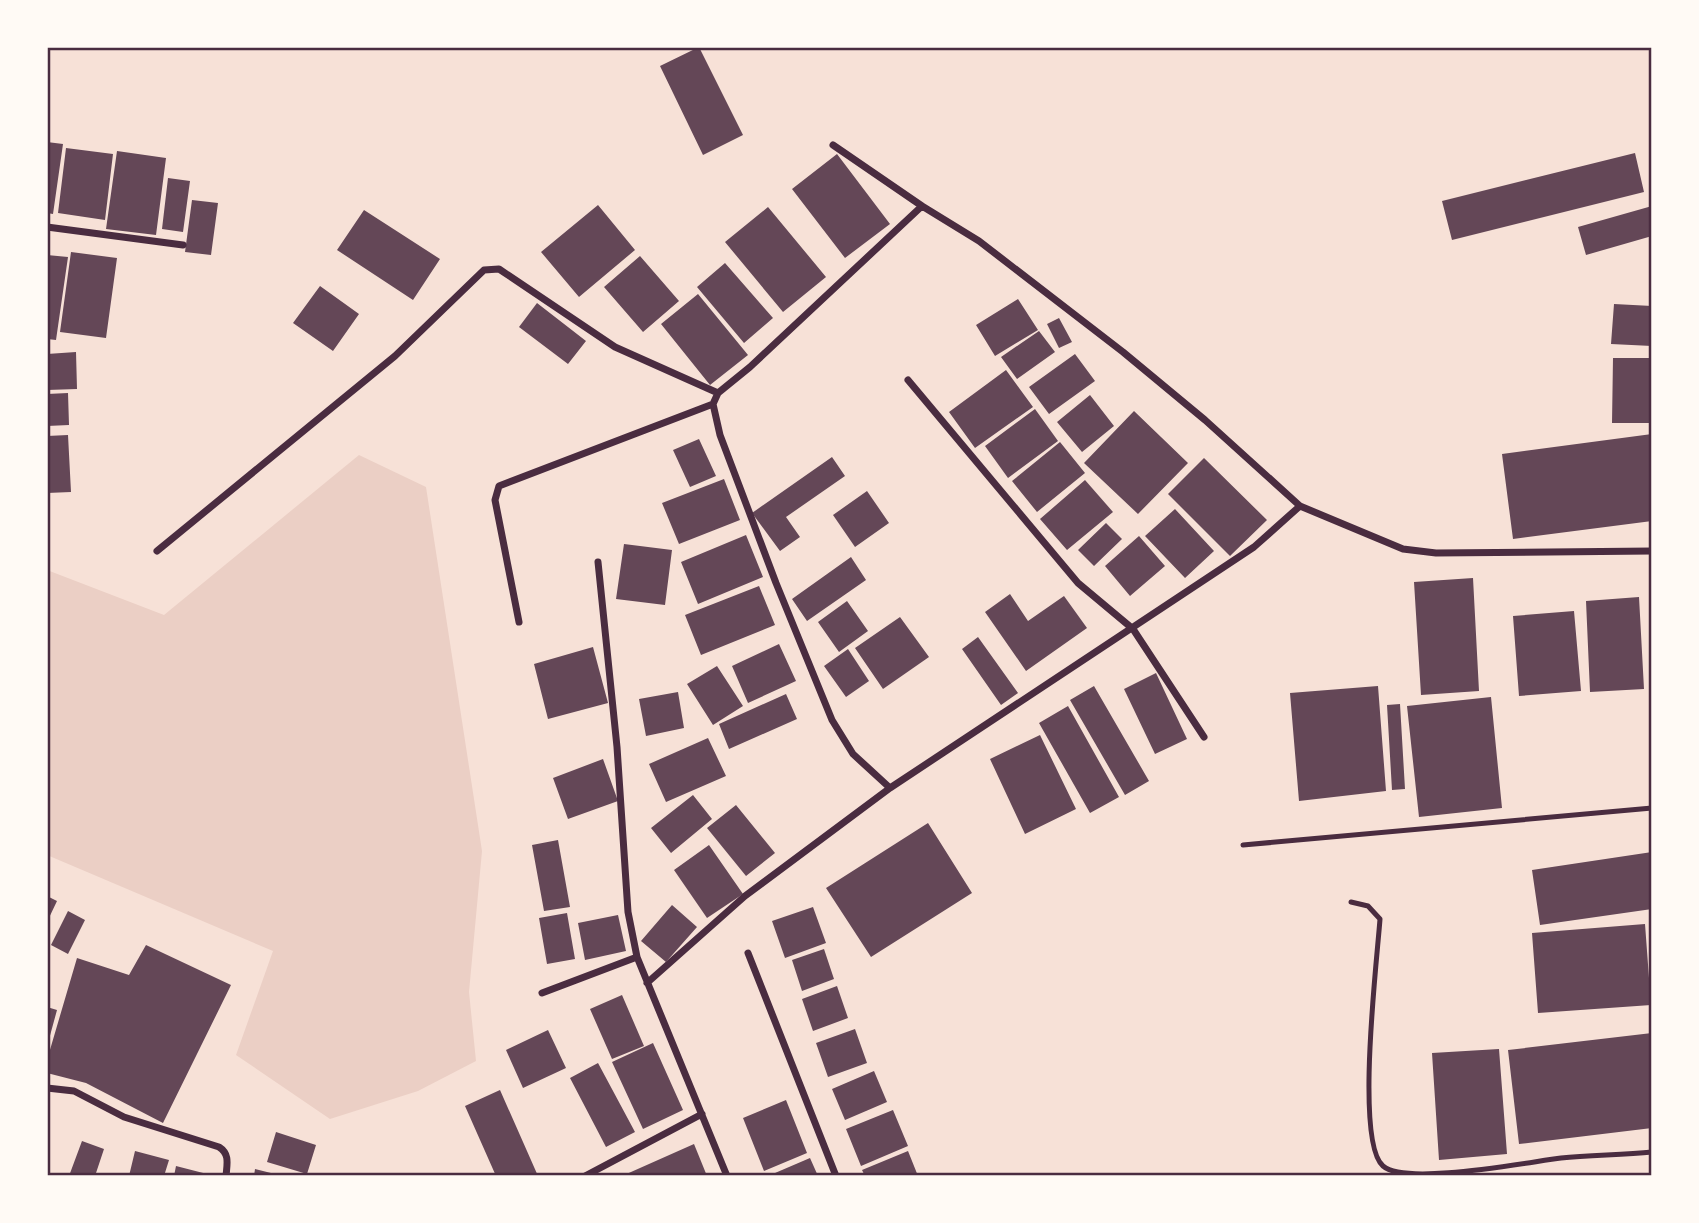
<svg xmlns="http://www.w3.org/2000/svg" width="1699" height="1223" viewBox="0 0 1699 1223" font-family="'Asap Condensed',sans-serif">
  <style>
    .green { fill: #ebcfc5 }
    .building { fill: #644757 }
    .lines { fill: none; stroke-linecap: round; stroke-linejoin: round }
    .service { stroke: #4a2c40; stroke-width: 5 }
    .minor { stroke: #4a2c40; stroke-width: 7 }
    .neatline { fill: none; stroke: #4a2c40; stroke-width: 2.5 }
  </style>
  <rect width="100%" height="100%" fill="#f7e1d7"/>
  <path class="green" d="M359,455L426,487L482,851L469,992L476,1061L418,1091L330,1119L236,1055L273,951L47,855V570L164,615Z"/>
  <path class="building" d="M699,47L743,135L703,155L660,66Z
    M47,142L63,144L53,214L47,213Z
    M66,148L113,154L105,220L58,213Z
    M117,151L166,158L156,235L106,229Z
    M1635,153L1644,192L1452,240L1442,201Z
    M837,154L890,224L845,258L792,189Z
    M168,178L190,181L183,232L162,229Z
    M192,200L218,203L211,255L185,252Z
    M598,205L635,250L579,297L541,252Z
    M1652,206V236L1586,255L1578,227Z
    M768,207L826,277L783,312L725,242Z
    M364,210L440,259L413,300L337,250Z
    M71,252L117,258L106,338L60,332Z
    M47,255L68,257L56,340L47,339Z
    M640,256L679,301L643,332L604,287Z
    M725,263L773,318L744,343L697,287Z
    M320,286L359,314L333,351L293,323Z
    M698,294L748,355L710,385L661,324Z
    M1018,299L1038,330L995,356L976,325Z
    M537,303L586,341L568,364L519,327Z
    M1614,304L1652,306V346L1611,344Z
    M1059,318L1072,342L1059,348L1047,324Z
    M1039,331L1055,352L1017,379L1001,357Z
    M76,352L77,389L47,390V354Z
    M1075,354L1095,381L1049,414L1029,387Z
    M1613,358H1652V423H1612Z
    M1006,370L1033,407L975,448L949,412Z
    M68,393L69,425L47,426V394Z
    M1090,395L1114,426L1082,452L1057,422Z
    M1035,409L1058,441L1008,478L985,446Z
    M1134,411L1188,463L1138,514L1084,463Z
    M1652,434V521L1513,539L1502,454Z
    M68,435L71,492L47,493V436Z
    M699,439L716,476L690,487L673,450Z
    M1060,442L1085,473L1037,512L1012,481Z
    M832,457L845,476L786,517L800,537L780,551L752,513Z
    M1204,458L1267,520L1230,556L1168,494Z
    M724,479L740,520L679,544L662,503Z
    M1085,480L1113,512L1067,550L1040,519Z
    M867,491L889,523L855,547L833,515Z
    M1175,509L1214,551L1185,578L1145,536Z
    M1106,523L1122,539L1094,566L1078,550Z
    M746,535L763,577L698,604L681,562Z
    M1139,536L1165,566L1130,596L1105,566Z
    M624,544L672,550L665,605L616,599Z
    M851,557L866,580L807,621L792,599Z
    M1473,578L1479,691L1421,695L1414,582Z
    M759,586L775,625L701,655L685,615Z
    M1010,594L1028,621L1064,596L1087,628L1026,671L985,612Z
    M1639,597L1644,689L1590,692L1586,601Z
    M847,601L868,631L839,652L818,622Z
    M1574,611L1581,691L1519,696L1513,616Z
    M900,617L929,657L883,689L855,648Z
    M978,637L1018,693L1001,705L962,649Z
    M779,644L796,681L748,703L732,666Z
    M593,647L608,703L548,719L534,664Z
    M848,649L869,681L846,697L824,666Z
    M717,666L743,706L713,725L687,684Z
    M1156,673L1187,739L1155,754L1124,689Z
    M1094,686L1149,781L1125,795L1070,700Z
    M1378,686L1386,791L1299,801L1290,693Z
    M678,692L684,728L646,736L639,699Z
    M786,694L797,719L729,749L719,724Z
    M1491,697L1502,808L1419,817L1407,706Z
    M1400,704L1405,789L1392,790L1387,705Z
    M1068,706L1119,797L1090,813L1039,723Z
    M1040,735L1076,809L1025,834L990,759Z
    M708,738L726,776L666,802L649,764Z
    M603,759L618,801L568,819L553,778Z
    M693,795L712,819L671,853L651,828Z
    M736,805L775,853L746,876L707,828Z
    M928,823L972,893L871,957L826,888Z
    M558,840L570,907L544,911L532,845Z
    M709,845L743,894L707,918L674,870Z
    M1652,852V909L1540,925L1532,870Z
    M47,896L57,901L47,922Z
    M672,905L697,927L666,962L641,941Z
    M813,907L826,943L785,958L772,921Z
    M68,911L85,920L68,954L51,945Z
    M567,913L575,959L547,964L539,918Z
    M618,915L626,951L585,960L578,923Z
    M1645,924L1651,1005L1538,1013L1532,933Z
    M146,945L231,985L163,1123L86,1083L47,1073V1060L77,958L129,975Z
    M824,949L834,979L802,991L792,960Z
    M837,986L848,1018L813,1031L802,999Z
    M622,995L644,1046L612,1059L590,1009Z
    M47,1007L57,1010L48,1043H47Z
    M855,1029L867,1063L828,1077L816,1043Z
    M548,1030L566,1068L523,1088L506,1050Z
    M1652,1033V1128L1519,1144L1508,1050Z
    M653,1043L683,1110L643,1129L612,1062Z
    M1499,1049L1507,1154L1439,1160L1432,1053Z
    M598,1063L635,1132L606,1147L570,1078Z
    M874,1071L887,1102L845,1120L832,1089Z
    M500,1090L538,1176H496L465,1106Z
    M786,1100L807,1153L764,1171L743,1118Z
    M893,1110L908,1146L861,1166L846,1129Z
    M276,1132L316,1145L307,1174L267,1162Z
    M82,1141L104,1149L95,1176H69Z
    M694,1144L707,1176H622Z
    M135,1151L169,1160L164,1176H129Z
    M908,1151L918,1176H865L862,1170Z
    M810,1158L818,1176H768Z
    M176,1166L211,1175V1176H174Z
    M255,1169L279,1175V1176H254Z"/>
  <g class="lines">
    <path class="service" d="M1243,845L1652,808
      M1351,902L1368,906L1380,919C1377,961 1355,1142 1383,1166C1406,1186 1528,1162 1561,1158C1591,1155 1622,1155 1652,1152"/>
    <path class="minor" d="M833,145L922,206
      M47,227L183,245
      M908,380L1078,583L1133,629L1204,737
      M157,551L395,356L484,270L499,269L615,347L718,393
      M598,562L617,747L628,912L637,957L727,1176
      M519,622L495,500L499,486L713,404
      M890,788L853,754L832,720L776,583L720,435L713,404L718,393L750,367L922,206L979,241L1123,352L1205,420L1300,506L1403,549L1436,553L1652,551
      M748,953L836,1176
      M647,983L745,896L890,788L1254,547L1300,506
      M542,993L637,957
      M47,1088L74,1091L124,1117L219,1147C230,1154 227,1164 226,1176
      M585,1176L702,1114"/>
  </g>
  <rect width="1699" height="1223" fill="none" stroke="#fffaf5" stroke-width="98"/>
  <rect x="49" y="49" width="1601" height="1125" class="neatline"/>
</svg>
